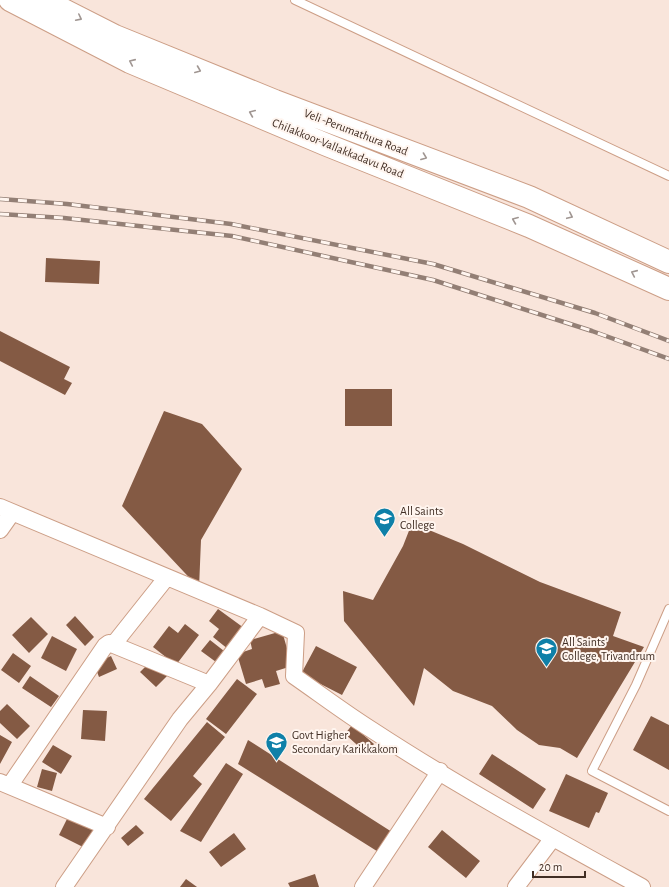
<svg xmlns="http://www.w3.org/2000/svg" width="669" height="887" viewBox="0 0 669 887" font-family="'Alegreya Sans',sans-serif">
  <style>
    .building { fill: #845a44 }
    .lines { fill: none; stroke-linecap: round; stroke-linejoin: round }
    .service-casing { stroke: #cc9e86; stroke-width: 10 }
    .minor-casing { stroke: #cc9e86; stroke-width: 18 }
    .secondary-casing { stroke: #cc9e86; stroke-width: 24 }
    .service { stroke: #fff; stroke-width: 8 }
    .minor { stroke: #fff; stroke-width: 16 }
    .secondary { stroke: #fff; stroke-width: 22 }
    .rail-casing { stroke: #937f75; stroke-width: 4.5 }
    .rail { stroke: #fff5ef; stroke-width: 3; stroke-dasharray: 9; stroke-linecap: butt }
    .oneway { stroke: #a09692 }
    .labels { text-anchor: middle; stroke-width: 4; stroke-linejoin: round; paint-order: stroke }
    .street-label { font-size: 12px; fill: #412e24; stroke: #fff5ef }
    .poi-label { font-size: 12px; fill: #412e24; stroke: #fff5ef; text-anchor: start }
  </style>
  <rect width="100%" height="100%" fill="#f9e5db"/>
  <path class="building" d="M46,258L100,261L99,284L45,282Z
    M0,331L70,367L64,379L72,383L65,395L0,361Z
    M345,389H392V426H345Z
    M164,411L202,424L242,469L201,540L199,588L122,506Z
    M412,523L463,544L540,582L621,612L613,636L644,647L577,758L560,748L539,745L517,730L492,706L453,691L424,668L414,706L344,621L343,591L373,600L403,546Z
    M218,609L244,628L228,649L213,637L219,629L209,621Z
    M75,616L94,637L85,646L66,625Z
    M31,617L48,634L29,653L12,635Z
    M185,624L199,635L176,665L153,647L169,626L178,633Z
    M282,631L292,666L276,671L280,684L265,688L262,679L246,684L237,654L252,649L250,640Z
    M52,636L77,649L66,671L41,658Z
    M210,640L224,651L216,662L201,651Z
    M316,646L357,667L342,695L301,674Z
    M13,653L31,666L19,683L1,670Z
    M111,656L117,669L99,677L94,664Z
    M151,661L167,676L156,687L140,672Z
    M30,676L59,696L51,707L22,688Z
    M237,679L257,694L226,734L206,719Z
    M7,704L30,726L17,739L0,723V711Z
    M83,710L107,711L105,741L81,739Z
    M651,716L669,725V770L633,750Z
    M207,722L225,737L193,776L202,784L171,821L144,799Z
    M352,725L374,744L366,753L345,734Z
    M0,735L12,742L0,764Z
    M248,740L392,832L380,853L238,764Z
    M53,745L72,756L61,774L42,762Z
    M492,754L546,789L533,809L479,774Z
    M226,763L243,774L201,842L180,831Z
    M42,769L57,773L52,791L37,787Z
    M566,774L608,793L599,813L596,812L589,828L549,811Z
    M69,815L96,829L85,848L59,835Z
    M136,825L144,833L128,846L121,838Z
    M442,830L480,861L466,878L428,847Z
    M234,833L246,849L221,867L209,852Z
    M315,874L319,887H290L288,883Z
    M186,879L197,887H180Z"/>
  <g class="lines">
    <defs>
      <path id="service" d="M295,0L669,176
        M669,609L636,685L592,771L669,811"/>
      <path id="minor" d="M0,507L260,616
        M0,530L12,513
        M113,645L167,577
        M0,782L107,827
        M10,785L105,646L109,643L209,684
        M64,887L180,719L209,684L260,616L296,633L294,676C320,694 345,713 372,730C459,787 551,837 642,887
        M363,887L440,771
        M516,887L553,838"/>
      <path id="secondary" d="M10,0L130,62L327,145L529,226L669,289
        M44,0L115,36L275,101L529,197L669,262"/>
    </defs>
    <use href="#service" class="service-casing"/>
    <use href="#minor" class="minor-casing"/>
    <use href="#secondary" class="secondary-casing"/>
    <use href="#service" class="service"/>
    <use href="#minor" class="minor"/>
    <use href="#secondary" class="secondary"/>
    <defs>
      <path id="rail" d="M0,199L67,204L231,224L433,264L595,313L669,341
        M0,214L64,218L232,236L433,280L592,331L669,359"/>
    </defs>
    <use href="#rail" class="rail-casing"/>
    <use href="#rail" class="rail"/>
  </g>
  <defs><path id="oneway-chevron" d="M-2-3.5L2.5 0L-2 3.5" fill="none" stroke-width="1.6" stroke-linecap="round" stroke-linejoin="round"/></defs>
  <g class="oneway">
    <use href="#oneway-chevron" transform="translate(79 18) rotate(27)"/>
    <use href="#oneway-chevron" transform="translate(132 62) rotate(-156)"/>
    <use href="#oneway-chevron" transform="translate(198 70) rotate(22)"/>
    <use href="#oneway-chevron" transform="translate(252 113) rotate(-157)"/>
    <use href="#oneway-chevron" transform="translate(424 157) rotate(21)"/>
    <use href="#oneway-chevron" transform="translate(570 216) rotate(25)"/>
    <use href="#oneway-chevron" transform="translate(515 220) rotate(-158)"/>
    <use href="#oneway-chevron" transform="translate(634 273) rotate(-156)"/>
  </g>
  <defs>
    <symbol id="university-pin" viewBox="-11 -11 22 30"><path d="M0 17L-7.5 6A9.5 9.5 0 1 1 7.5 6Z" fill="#0f80a8" stroke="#fff5ef"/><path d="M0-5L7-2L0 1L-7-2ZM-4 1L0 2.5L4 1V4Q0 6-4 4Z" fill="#fff"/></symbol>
    <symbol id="school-pin" viewBox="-11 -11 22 30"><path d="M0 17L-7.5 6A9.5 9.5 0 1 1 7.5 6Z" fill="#0f80a8" stroke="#fff5ef"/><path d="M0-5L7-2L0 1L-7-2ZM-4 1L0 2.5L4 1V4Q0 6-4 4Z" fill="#fff"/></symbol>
  </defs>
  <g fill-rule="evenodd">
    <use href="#university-pin" x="372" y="506" width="25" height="34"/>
    <use href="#university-pin" x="534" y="636" width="25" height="34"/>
    <use href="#school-pin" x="264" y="730" width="25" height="34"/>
  </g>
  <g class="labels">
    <g class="street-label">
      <text transform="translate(356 132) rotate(21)" y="4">Veli -Perumathura Road</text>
      <text transform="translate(338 148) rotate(22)" y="4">Chilakkoor-Vallakkadavu Road</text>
    </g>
    <g class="poi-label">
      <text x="400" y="515">All Saints<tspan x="400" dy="14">College</tspan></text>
      <text x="562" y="646">All Saints'<tspan x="562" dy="14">College, Trivandrum</tspan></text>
      <text x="292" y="739">Govt Higher<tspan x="292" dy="14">Secondary Karikkakom</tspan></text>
    </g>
  </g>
  <path d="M533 871v6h52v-6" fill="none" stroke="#412e24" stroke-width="2"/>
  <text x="539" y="871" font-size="12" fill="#412e24" stroke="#fff5ef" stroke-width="3" paint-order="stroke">20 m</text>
</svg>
